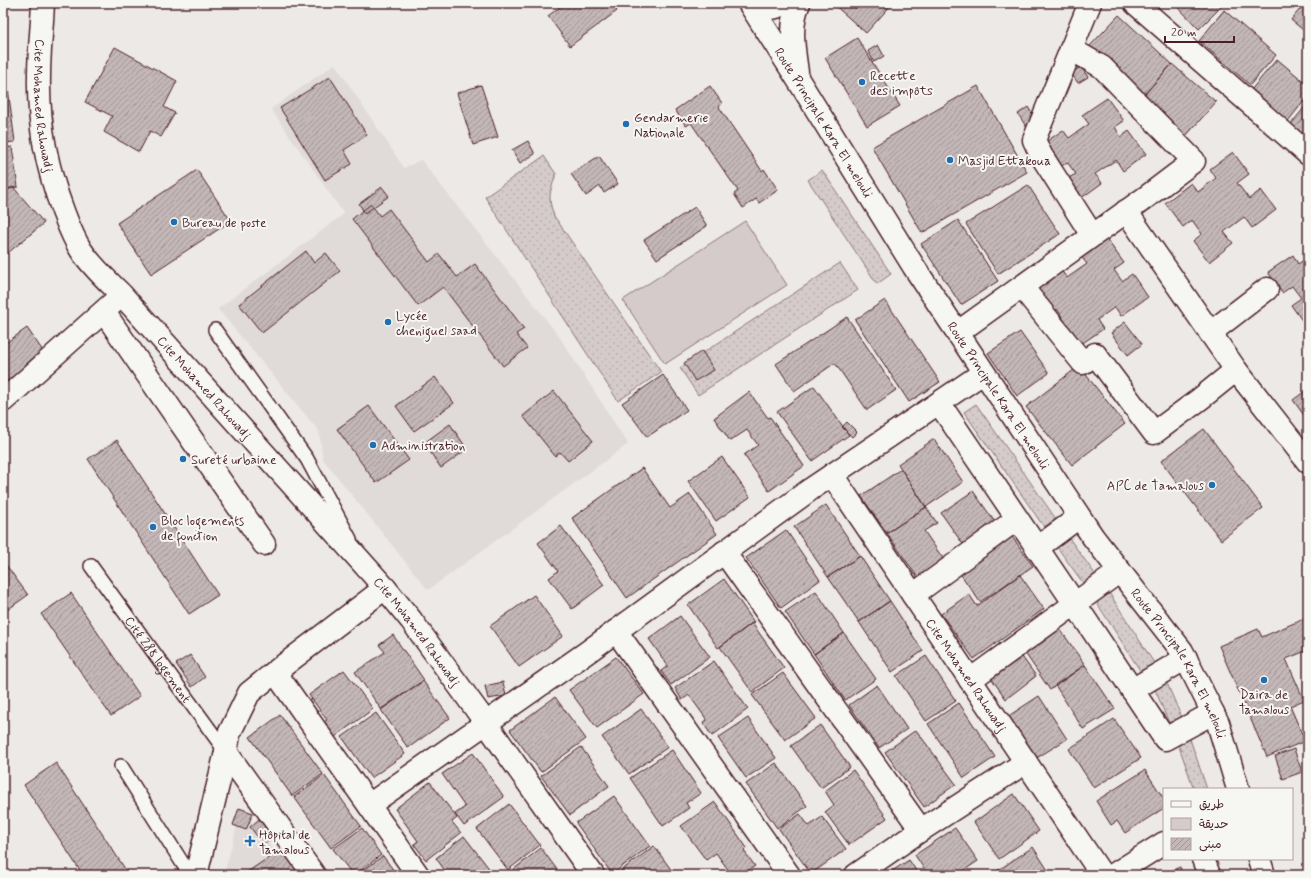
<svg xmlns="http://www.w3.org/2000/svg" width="1311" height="878" viewBox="0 0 1311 878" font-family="Mynerve,'Playpen Sans Arabic',sans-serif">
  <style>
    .built { fill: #e0dad8 }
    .grass { fill: url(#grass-dots); stroke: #8f757a }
    .park { fill: #d4cbca; stroke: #8f757a }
    .building { fill: url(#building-hatch); stroke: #4a1f2b }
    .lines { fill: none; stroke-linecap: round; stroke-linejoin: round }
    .lane-casing { stroke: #4a1f2b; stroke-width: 16 }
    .street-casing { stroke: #4a1f2b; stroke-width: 25 }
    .secondary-casing { stroke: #4a1f2b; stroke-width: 25 }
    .lane { stroke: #f6f6f2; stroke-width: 13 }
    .street { stroke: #f6f6f2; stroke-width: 22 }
    .secondary { stroke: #f6f6f2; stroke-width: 22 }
    .poi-dot { fill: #1f6fb2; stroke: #f6f6f2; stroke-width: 1.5 }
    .labels { text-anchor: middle; stroke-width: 4; stroke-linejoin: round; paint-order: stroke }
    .poi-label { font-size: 13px; fill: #4a1f2b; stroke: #f6f6f2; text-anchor: start }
    .street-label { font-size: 13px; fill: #4a1f2b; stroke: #f6f6f2 }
  </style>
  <defs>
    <pattern id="grass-dots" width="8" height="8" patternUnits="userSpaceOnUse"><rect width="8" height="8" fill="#d4cbca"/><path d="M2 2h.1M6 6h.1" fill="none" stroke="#b8aeae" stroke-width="1.8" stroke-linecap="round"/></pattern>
    <pattern id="building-hatch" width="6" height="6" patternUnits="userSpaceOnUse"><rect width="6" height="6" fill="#c4b7b7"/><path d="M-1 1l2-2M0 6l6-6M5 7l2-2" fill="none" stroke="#a19495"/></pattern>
  </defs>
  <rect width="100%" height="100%" fill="#ece9e6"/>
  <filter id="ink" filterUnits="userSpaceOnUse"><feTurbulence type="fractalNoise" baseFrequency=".025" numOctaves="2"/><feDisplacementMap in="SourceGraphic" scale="8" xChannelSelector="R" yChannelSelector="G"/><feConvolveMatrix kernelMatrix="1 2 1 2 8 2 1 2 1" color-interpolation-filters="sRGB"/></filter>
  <g filter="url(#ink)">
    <path class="built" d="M335,64L404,168L421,160L558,335L628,444L428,590L323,459L319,431L218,309L344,214L271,109Z
      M242,808L291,875H224Z"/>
    <path class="grass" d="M544,156L556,174C550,193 547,196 554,216L661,372L618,401L485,197Z
      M822,170L891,274L877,284L808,180Z
      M840,263L858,290L698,395L680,368Z
      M976,404L1056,519L1044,527L964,412Z
      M1069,538L1095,574L1083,583L1057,547Z
      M1108,591L1154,663L1141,672L1095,600Z
      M1166,681L1182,718L1169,723L1154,687Z
      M1189,736L1207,789H1194L1177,741Z"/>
    <path class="park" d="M745,221L787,285L665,364L623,300Z"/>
    <path class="building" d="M565,3H611L617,11L570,46L548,16Z
      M832,3H893L866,33Z
      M1174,3H1225L1199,29Z
      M1305,3H1308V34L1291,20Z
      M1224,10L1276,55L1250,85L1199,41Z
      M1119,15L1172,64L1142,97L1088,48Z
      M857,38L900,106L867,126L825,58Z
      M878,45L884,56L874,62L868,51Z
      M115,47L177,81L164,107L175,113L161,137L150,131L139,152L104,132L112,116L85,102Z
      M1277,59L1308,85V96L1288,121L1251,90Z
      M1172,64L1216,102L1185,137L1142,97Z
      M1081,67L1088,77L1078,83L1071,73Z
      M330,77L367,135L344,150L352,164L325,180L280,108Z
      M481,85L498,137L473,145L457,93Z
      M710,86L722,103L719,107L762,171L764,169L778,190L759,203L756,199L743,208L734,194L738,191L691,123L686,126L675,110Z
      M978,86L1027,172L922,233L872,147Z
      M8,89L15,142L3,143V90Z
      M1107,98L1124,121L1115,127L1121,137L1129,131L1146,154L1123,171L1116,160L1095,174L1102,183L1080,199L1067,179L1076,174L1067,162L1059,168L1043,144L1063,130L1069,138L1089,124L1082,115Z
      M1308,103V139L1291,124Z
      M1028,107L1041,128L1031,134L1018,114Z
      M528,141L535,154L520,163L512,150Z
      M12,147L18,187L3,189V148Z
      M1233,152L1249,174L1237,183L1249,199L1261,190L1276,210L1252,228L1244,217L1224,232L1233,243L1209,262L1193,241L1202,234L1192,220L1183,227L1165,203L1191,183L1198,192L1216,178L1210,169Z
      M599,156L618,184L604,193L600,186L586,196L571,174Z
      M197,170L231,221L151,274L117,223Z
      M1028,185L1060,234L998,274L966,224Z
      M382,187L389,196L365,213L359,204Z
      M14,188L44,223L3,257V192L6,190Z
      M371,204L380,216L389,209L429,262L439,254L457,277L475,264L524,329L516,334L527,348L503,366L443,287L418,306L352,219Z
      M695,207L707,226L657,259L644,240Z
      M958,220L998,281L961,305L921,244Z
      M1105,237L1124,263L1114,270L1122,281L1132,274L1148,297L1121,316L1115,307L1097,320L1103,329L1074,349L1057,325L1064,320L1057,309L1048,316L1031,290L1060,269L1067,278L1087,264L1080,255Z
      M306,251L314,263L326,253L340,271L262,333L239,304Z
      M1293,255L1298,264L1308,257V324L1306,326L1291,305L1301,298L1292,286L1282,293L1268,272Z
      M885,300L940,382L909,402L855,320Z
      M847,317L896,390L867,410L835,363L794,391L776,364Z
      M1125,322L1142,344L1128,355L1111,333Z
      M27,328L45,354L3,385V345Z
      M1020,332L1049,373L1017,396L988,353Z
      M702,351L714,370L695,381L684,363Z
      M1079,366L1125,424L1072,465L1026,407Z
      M663,375L687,410L647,437L622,403Z
      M435,377L454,403L414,431L396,406Z
      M814,386L849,435L812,461L777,412Z
      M1308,389V421L1293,400Z
      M554,391L593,441L568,461L560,452L555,456L523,416Z
      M749,392L768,418L770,417L804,466L769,491L744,455L758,445L747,430L730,441L714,418Z
      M369,406L409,460L376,483L337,429Z
      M847,422L857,432L852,437L842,427Z
      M450,424L467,449L441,468L424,443Z
      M1204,429L1263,508L1221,540L1161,461Z
      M934,439L963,482L926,507L898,464Z
      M117,440L218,595L189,614L88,459Z
      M722,457L750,497L716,521L688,481Z
      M642,468L670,508L690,494L717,534L627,598L572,518Z
      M901,469L926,507L887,533L861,496Z
      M973,491L997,525L965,547L941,513Z
      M826,505L860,556L828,577L794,527Z
      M926,507L937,523L924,531L944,560L918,578L887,533Z
      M561,526L604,585L572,609L549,578L558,571L538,543Z
      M786,530L820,580L781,608L746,558Z
      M1009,532L1033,566L980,602L957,569Z
      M860,556L890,601L859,622L828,577Z
      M6,565L28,595L3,613V567Z
      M1020,575L1044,609L974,659L941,614L969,594L977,606Z
      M724,579L754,622L718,648L688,605Z
      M816,591L844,633L814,654L785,612Z
      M71,593L140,696L111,716L41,614Z
      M534,595L563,636L519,667L490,626Z
      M890,601L923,651L892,672L859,622Z
      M680,616L710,657L671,685L661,671L668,666L649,639Z
      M1308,617V650L1286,659L1304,700L1290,706L1305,741L1267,757L1219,646L1258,629L1262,637Z
      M752,623L784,668L752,692L720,647Z
      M1060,629L1085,665L1050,690L1025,653Z
      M844,633L876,679L845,700L814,654Z
      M393,635L424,680L381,709L355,672L385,652L379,645Z
      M1012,643L1036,676L1006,699L982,665Z
      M190,655L205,677L192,687L176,664Z
      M926,656L956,701L926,721L896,676Z
      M616,657L644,694L597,728L569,690Z
      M714,661L748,709L712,736L703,723L707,720L689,695L682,700L675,688Z
      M1085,665L1115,709L1083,729L1055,685Z
      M344,670L373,709L332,739L321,724L327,720L309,695Z
      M783,673L816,718L785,740L752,695Z
      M423,681L450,718L408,748L381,710Z
      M503,682L506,696L488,699L485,686Z
      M877,685L907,729L879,748L849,705Z
      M1039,696L1067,739L1035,759L1007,717Z
      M555,697L586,739L541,772L510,730Z
      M959,703L995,757L964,778L928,724Z
      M641,709L668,747L629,774L602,737Z
      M376,713L405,754L371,778L342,737Z
      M280,715L323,774L292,796L250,737Z
      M748,718L776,758L746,778L718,738Z
      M1114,719L1141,758L1094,788L1069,749Z
      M820,725L850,767L821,788L791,746Z
      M916,730L956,784L924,807L885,752Z
      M581,747L609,786L570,815L541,776Z
      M1294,749L1302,772L1283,779L1275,756Z
      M672,750L701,793L686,803L689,808L663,826L630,778Z
      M473,753L504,797L464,826L455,814L465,807L442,774Z
      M56,763L129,875H83L24,785Z
      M776,763L807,806L777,828L746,784Z
      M853,770L887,818L849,845L825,812L834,805L825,791Z
      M1145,770L1164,799V808L1125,833L1117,821L1111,825L1096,801Z
      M324,775L361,826L331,848L294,797Z
      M430,782L457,818L452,822L461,833L426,860L414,844L418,841L395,809Z
      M1014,794L1039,831L999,859L974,822Z
      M614,796L650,846L612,874L576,823Z
      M715,802L747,848L744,851L755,866L741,875H732L716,853L706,860L681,826Z
      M509,804L540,845L508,870L477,829Z
      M239,808L253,813L246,830L233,825Z
      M800,814L809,826L822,817L846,849L811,874L779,829Z
      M259,819L274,836L264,845L250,827Z
      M362,828L381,855L355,875H353L333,849Z
      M955,828L978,861L957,875H928L915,855Z
      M464,836L491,871L485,875H448L436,858Z
      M654,846L675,875H619L618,873Z
      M285,847L303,875H243L265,860Z
      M1033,847L1051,875H991Z
      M541,848L561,875H518L514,869Z
      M383,856L397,875H357Z
      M909,860L919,875H886Z
      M1180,867L1183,875H1161Z"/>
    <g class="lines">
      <defs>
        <g id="lane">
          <path d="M215,330L307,459L350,539"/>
          <path id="s1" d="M91,566L226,752"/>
          <path d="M121,766L190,875"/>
        </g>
        <g id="street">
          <path id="s2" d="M43,3C42,27 39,52 39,76C38,121 47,169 63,211C68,224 73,238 81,250C92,267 108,281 122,295L385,588L411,620L486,723L586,653L811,489L983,373"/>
          <path d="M1090,3L1034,140L1041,155L1092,235"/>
          <path d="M1135,3L1308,154"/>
          <path d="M1126,211L1236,370"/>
          <path d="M1022,287L1083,363L1095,354L1154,433L1200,399L1236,370L1308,462"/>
          <path d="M104,312L264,544"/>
          <path d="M957,333L1145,198L1194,161L1102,67L1071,49"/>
          <path d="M1210,333L1267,289"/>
          <path d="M3,401L114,302"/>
          <path d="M939,403L1075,604L1165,739L1213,713"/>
          <path id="s3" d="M832,475L1102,875"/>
          <path d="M1037,548L1079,517"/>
          <path d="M724,552L921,830"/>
          <path d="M913,595L1017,519"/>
          <path d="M616,631L789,875"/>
          <path d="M275,672L418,875"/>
          <path d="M970,680L1120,571"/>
          <path d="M1132,690L1186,658"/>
          <path d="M226,752L314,875"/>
          <path d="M369,805L486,723L593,875"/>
          <path d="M1203,859L1209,875"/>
          <path d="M196,875L226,752L229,734L249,693L275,672L385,588"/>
          <path d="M856,875L921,830L1026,762"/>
          <path d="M1113,875L1164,843"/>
        </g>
        <g id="secondary">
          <path id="s4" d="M749,3L797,78L914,267L1093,537L1182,651L1218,723L1238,789"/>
          <path d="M758,3C768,11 776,8 786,3"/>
          <path d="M797,72C794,50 789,25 799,3"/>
          <path d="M1259,859L1264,875"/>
        </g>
      </defs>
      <use href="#lane" class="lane-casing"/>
      <use href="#street" class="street-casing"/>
      <use href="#secondary" class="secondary-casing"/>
      <use href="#lane" class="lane"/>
      <use href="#street" class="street"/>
      <use href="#secondary" class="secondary"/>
    </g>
  </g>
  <g class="poi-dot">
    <circle cx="862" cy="82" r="4"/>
    <circle cx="626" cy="124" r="4"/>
    <circle cx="950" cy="160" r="4"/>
    <circle cx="174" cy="222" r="4"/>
    <circle cx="388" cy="322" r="4"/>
    <circle cx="373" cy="445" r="4"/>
    <circle cx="183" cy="459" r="4"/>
    <circle cx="1212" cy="485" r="4"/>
    <circle cx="153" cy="527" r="4"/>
    <circle cx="1264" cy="680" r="4"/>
    <path d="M248 835h4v4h4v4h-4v4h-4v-4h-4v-4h4z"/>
  </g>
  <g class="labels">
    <g class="poi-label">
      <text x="870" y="80">Recette<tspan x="870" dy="15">des impôts</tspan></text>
      <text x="634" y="122">Gendarmerie<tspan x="634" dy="15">Nationale</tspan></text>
      <text x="958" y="165">Masjid Ettakoua</text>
      <text x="182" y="227">Bureau de poste</text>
      <text x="396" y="320">Lycée<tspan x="396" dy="15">cheniguel saad</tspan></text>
      <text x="381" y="450">Administration</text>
      <text x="191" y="464">Sureté urbaine</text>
      <text x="1204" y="490" text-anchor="end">APC de Tamalous</text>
      <text x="161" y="525">Bloc logements<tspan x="161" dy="15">de fonction</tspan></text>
      <text x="1264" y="699" text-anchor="middle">Daira de<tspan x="1264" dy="15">Tamalous</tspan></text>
      <text x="259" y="839">Hôpital de<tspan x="259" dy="15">Tamalous</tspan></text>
    </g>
    <g class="street-label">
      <text dy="5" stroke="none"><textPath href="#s2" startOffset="103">Cite Mohamed Rahouadj</textPath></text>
      <text dy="5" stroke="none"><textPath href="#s4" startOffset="141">Route Principale Kara El melouli</textPath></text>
      <text dy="5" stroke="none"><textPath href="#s2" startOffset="439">Cite Mohamed Rahouadj</textPath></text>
      <text dy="5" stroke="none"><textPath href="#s4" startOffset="465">Route Principale Kara El melouli</textPath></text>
      <text dy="5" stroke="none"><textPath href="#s2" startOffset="763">Cite Mohamed Rahouadj</textPath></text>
      <text dy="5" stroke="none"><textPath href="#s1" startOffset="115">Cité 288 logement</textPath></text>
      <text dy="5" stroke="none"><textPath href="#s4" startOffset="789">Route Principale Kara El melouli</textPath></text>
      <text dy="5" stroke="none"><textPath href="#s3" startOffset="241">Cite Mohamed Rahouadj</textPath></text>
    </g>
  </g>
  <rect width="1311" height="878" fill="none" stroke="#f6f6f2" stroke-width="16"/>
  <rect x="8" y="8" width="1295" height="862" fill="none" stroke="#4a1f2b" stroke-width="1.5" filter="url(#ink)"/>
  <rect x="1163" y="788" width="130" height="72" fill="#f6f6f2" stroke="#b1a0a2"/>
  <rect x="1171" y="801" width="20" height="6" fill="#f6f6f2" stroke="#b1a0a2"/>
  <text x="1199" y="808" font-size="12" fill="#4a1f2b">طريق</text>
  <rect x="1171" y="818" width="20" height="12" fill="#d4cbca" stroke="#b1a0a2"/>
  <text x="1199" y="828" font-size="12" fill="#4a1f2b">حديقة</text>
  <rect x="1171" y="838" width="20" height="12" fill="url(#building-hatch)" stroke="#b1a0a2"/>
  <text x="1199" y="848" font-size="12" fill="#4a1f2b">مبنى</text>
  <path d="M1165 36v6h69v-6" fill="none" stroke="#4a1f2b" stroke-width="2"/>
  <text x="1171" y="36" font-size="12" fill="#4a1f2b" stroke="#f6f6f2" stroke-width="3" paint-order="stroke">20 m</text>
</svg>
